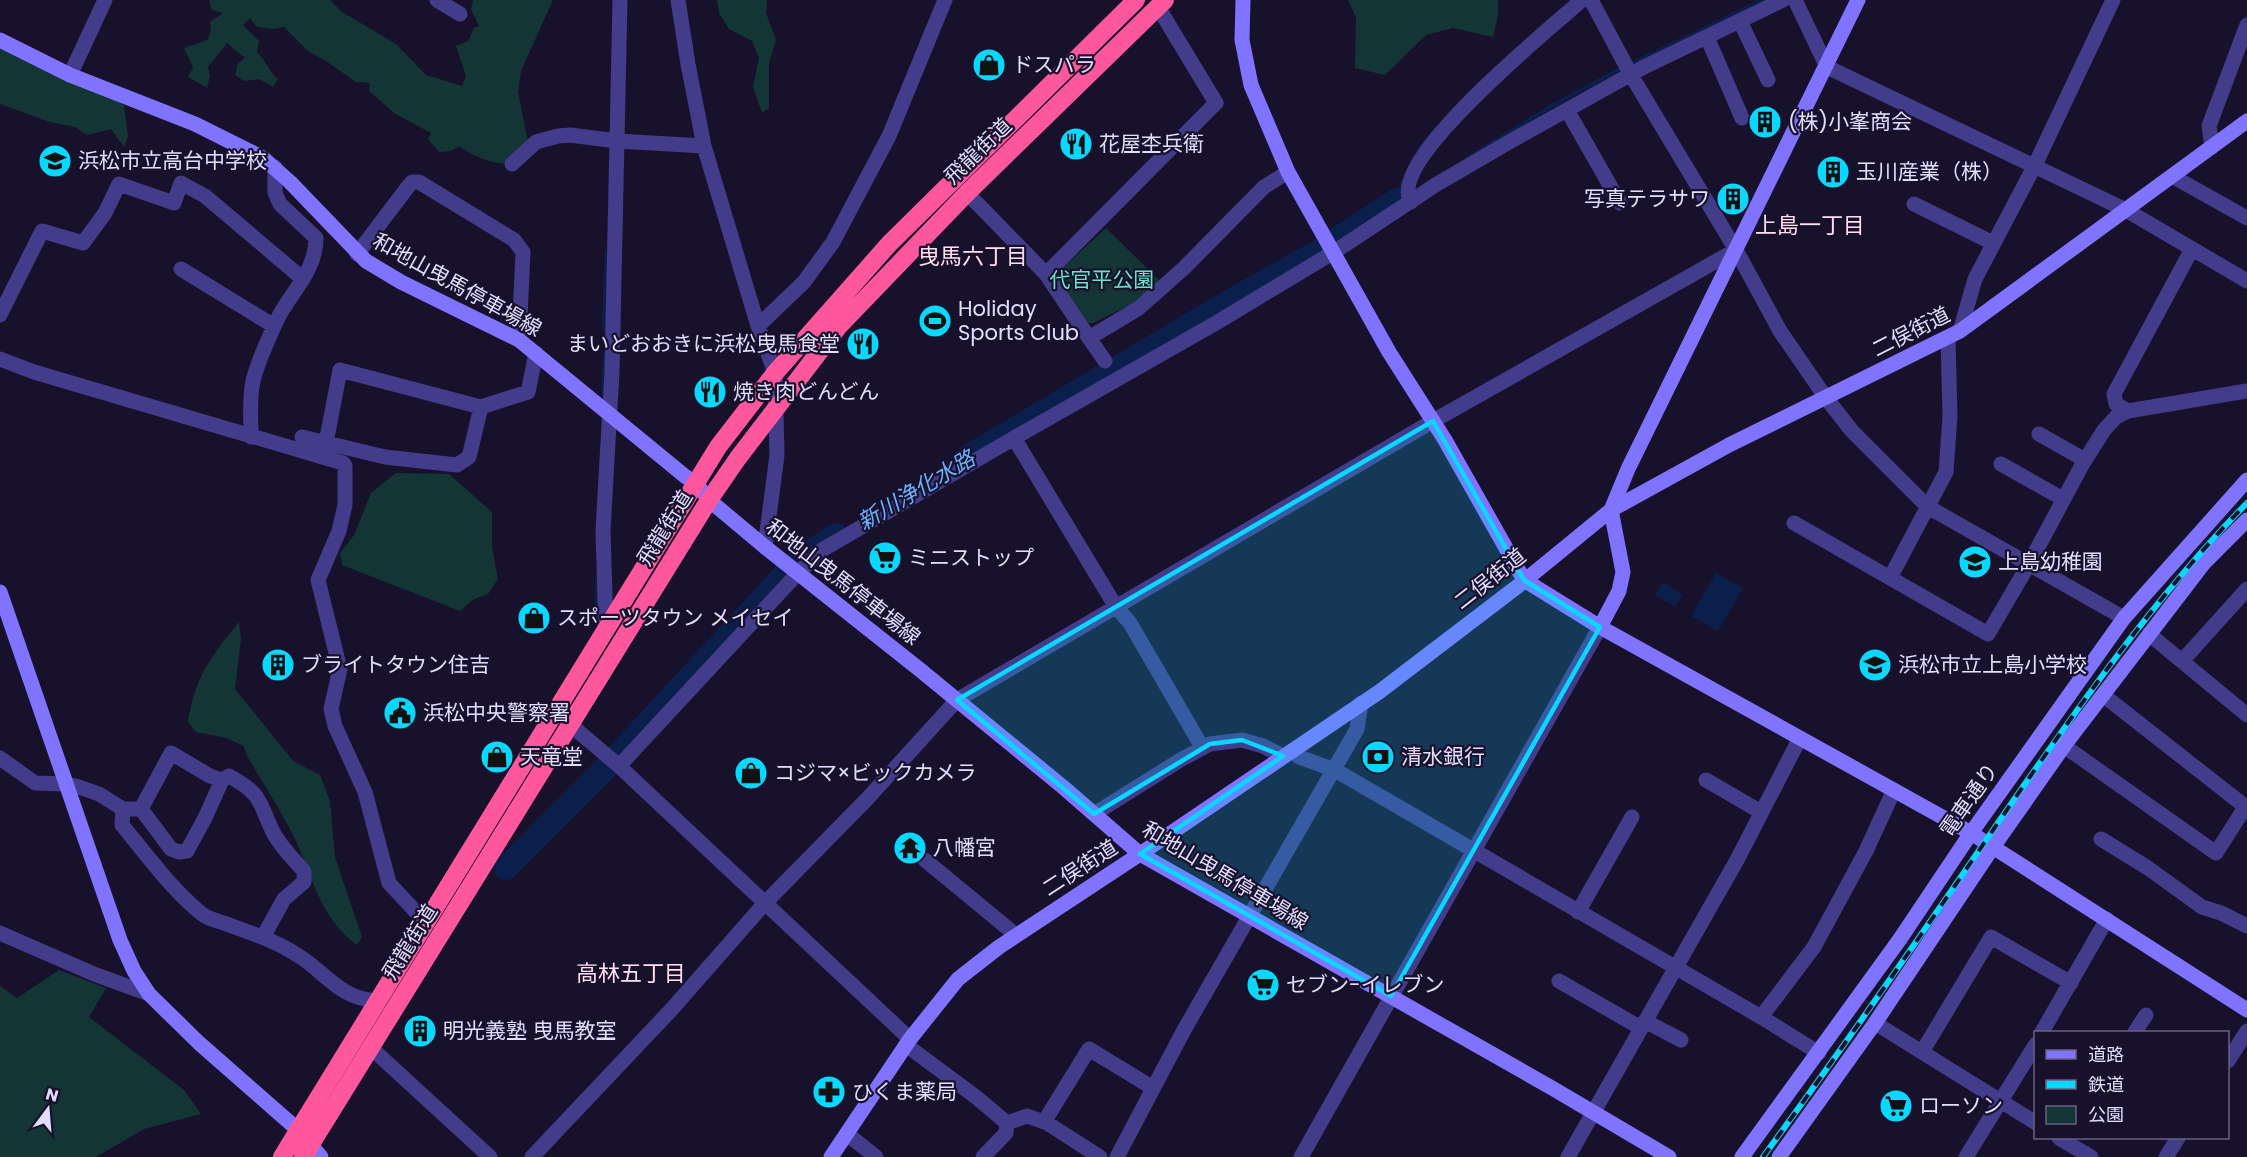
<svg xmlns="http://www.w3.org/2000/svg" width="2247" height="1157" viewBox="0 0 2247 1157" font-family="Poppins,'Noto Sans JP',sans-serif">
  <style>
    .green { fill: #143536 }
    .water { fill: #0b1f4c }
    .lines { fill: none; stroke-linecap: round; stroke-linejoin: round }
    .stream { stroke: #0b1f4c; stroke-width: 4 }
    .river { stroke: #0b1f4c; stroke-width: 24 }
    .street { stroke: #433c8b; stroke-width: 15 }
    .secondary { stroke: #7f73ff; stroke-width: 15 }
    .highway { stroke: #ff579e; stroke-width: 18 }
    .rail-casing { stroke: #08d8ff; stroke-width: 6 }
    .rail { stroke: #17112c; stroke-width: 4; stroke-dasharray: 11; stroke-linecap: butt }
    .marked { fill: #08d8ff; fill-opacity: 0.2; stroke: #08d8ff; stroke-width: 4.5; stroke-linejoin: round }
    .labels { text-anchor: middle; stroke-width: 4.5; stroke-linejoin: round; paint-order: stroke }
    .poi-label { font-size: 21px; fill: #e2dcff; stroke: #17112c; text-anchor: start }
    .street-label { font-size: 21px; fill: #e2dcff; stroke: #17112c }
    .park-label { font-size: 21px; fill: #65e2ca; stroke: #17112c }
    .neighbourhood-label { font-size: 22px; fill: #ffdef1; stroke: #17112c }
    .water-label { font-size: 22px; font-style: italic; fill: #6ab2ff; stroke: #17112c }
  </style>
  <rect width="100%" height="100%" fill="#17112c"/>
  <path class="green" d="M209,0H330L342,12L396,44L426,75L462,86L466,76L456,46L468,41L474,28L479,26L471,9L473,0H553L521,71L518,92L528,142L507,164C489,163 473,156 459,146L451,151L439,152L428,139L431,133L394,113L369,91L370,84L365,82H356L326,61L308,51L284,27L273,29L257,27L250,18L243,25L259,41L257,52C266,61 269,71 278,79L273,87L259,79L244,81L235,75L238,63L245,58L227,43L208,67L210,76L207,88L188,77L193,67L184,48L207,40L211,32L210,22L223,13L212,10Z
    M717,0H767L766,13L776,40L769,63V108L762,113L753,87L759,58L752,41L729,29L719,13Z
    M1348,0H1498V16L1493,37L1453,28L1426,35L1385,75L1355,68L1356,17Z
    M0,47L106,93L124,105L128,136L124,147L111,129L87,135L75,127L50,122L0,104Z
    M1106,228L1160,281L1138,301L1093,323H1087L1057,279L1058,272Z
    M396,473L449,474L492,512V547L498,579L488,594L474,599L460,611L342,565L340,553L354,535L371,493Z
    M239,622L241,639L235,689L293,761L320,775L330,801L335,857L362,937L357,945C320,918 313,878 295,839C281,810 262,782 246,754L244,746L226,738L196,732L188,722C195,677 211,656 239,622Z
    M59,970L106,988L89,1017L184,1090L201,1114L144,1129L96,1157H0V986L17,998Z"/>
  <path class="water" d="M1716,573L1743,588L1718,631L1691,616Z
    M1663,582L1683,594L1675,607L1655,595Z"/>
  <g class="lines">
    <path class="stream" d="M1629,65L1763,0
      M1419,150L1436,128
      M1468,158L1555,104L1622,68
      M1397,199L1403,181
      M1397,200L1407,194
      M606,332L604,317L607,252
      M603,391L605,354
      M597,611V578"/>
    <path class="river" d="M969,456L1230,301L1316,253L1397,200
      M506,868L606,768L799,559L836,535"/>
    <path class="street" d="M437,0L460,14
      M678,0L688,64L704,146L758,326L775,373L777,455L765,547
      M1591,0L1631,75L1736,250L1780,331L1826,398L1852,431L1928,507L2124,618
      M1795,0L1827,67L2126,210L2247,281
      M1740,21L1768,80
      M1707,37L1742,118
      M70,75L105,0
      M1567,110L1620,203
      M2212,147L2209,126L2247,25
      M512,164L536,142L558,136L570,135L617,141L704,146
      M2172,176L2247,218
      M967,193L1046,274L1089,338L1139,308L1184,268L1264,187L1288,172
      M1411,202C1385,161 1552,27 1582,0
      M1914,204L1993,243
      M357,254L407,188L412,182H419L514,240L523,252L519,340
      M181,269L274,326
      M1046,274L1216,103L1158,7
      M0,315L42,231L83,243L105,213L119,184L174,203L181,183L205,196L303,279
      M758,326L804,282L833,242L889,136L945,0
      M1960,331L1975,279L2035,165L2113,0
      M1089,338L1105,361
      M0,359L34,372L343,463L345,466V505L339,531L318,580L340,669L331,709L335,726L365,792L389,883L415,911L428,919
      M2128,411L2116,404L2114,394L2192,249
      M2039,434L2085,460
      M251,437C251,419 249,398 253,381C257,364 271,332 279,316C293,290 316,270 316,238L280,204L275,193V167
      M302,437L385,457L457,465L469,457L481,407
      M1014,438L1116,607L1130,623L1202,747
      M326,443L340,370L481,407L528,392L536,353
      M2001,464L2063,499
      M1794,523L1988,634L2029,564L2082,465L2104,430L2116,417L2128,411L2247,391
      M1890,578L1946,472L1950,416L1948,339
      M606,629L603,531L612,372L620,0
      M2149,634L2247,715
      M2182,661L2247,589
      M2103,695L2242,804L2247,811
      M557,708L579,732L619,766
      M2064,746L2216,853L2244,809
      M1293,751L1299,757L1335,770L1761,1017
      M0,758L35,783L66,784L76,786L99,794L123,809L122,825C147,855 171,889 202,914C210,920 222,922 232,926C254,934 278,942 299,956C326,973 340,999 377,1001
      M1706,780L1761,812
      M123,809H141L171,753L210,776L222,780L229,776C264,795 258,802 274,834C282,848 294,860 304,871V882L284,899L263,937
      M141,809L171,849L179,852L187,851L205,818L222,780
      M1094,814L1182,759L1210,744L1242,740L1263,746L1283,756
      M2101,839L2148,868L2202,907L2221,913L2247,926
      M925,860L1016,935
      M1578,912L1632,817
      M0,933L94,974L149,994
      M1559,981L1641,1028
      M1645,1021L1681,1040
      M1875,1023L2036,1123
      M2042,1032L2107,919
      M2135,1032L2146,1015
      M910,1039L619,766L798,573L822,550L1014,438L1216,323L1334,252L1437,184L1511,141L1644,67L1783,0
      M906,1045L976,1097L1007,1123L1027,1116L1047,1123L1100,1157
      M370,1047L490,1157
      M1922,1052L1991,937L2071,983
      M1819,1053L1761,1017L1814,947L1866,851L1894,790
      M2228,1061L2247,1031
      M1044,1122L1089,1049L1153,1088
      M847,1134L876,1157
      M2059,1138L2091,1157
      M532,1157L671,1010L765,903L867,799L957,700L1433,421L1736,250
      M983,1157L1006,1133L1007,1123
      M1117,1157L1184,1030L1357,729L1361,703
      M1301,1157L1600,627
      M1568,1157L1737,860L1800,738
      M1966,1157L2036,1044
      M2166,1157L2178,1138"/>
    <path class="secondary" d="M1243,0L1242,40L1251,85L1288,172L1389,352L1445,440L1524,580L1600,627L1971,833L2247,1010
      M0,40L70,75L195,124L263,158L290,182L366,261L401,282L519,340L686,477L696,483L709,500L765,547L919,669L1063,787L1140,854L1552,1088L1669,1157
      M0,592L120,940L134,971L149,994L199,1043L297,1129L321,1157
      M1600,627L1619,591L1623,572L1611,510L1628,469L1858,0
      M831,1157L910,1039L958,979L999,947L1140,854L1379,692L1518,586L1611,510L1729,445L1960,331L2247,121
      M1742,1157L1900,939L1971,833L2124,618L2247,480
      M1779,1157L1875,1023L1993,847L2066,743L2204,563L2247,520"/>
    <path class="highway" d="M282,1157L718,447L775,373L889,244L1136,0
      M303,1157L709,500L738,458L839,326L967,193L1165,0"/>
    <defs>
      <path id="rail" d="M1763,1157C1842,1049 1918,940 1993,830C2072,716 2150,602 2247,503"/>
    </defs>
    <use href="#rail" class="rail-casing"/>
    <use href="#rail" class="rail"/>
  </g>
  <path class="marked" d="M1433,421L1524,580L1600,627L1391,996L1140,854L1283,756L1242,740L1210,744L1094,814L957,700Z"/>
  <defs>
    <symbol id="shop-disc" viewBox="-11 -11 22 22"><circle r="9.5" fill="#08d8ff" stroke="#17112c"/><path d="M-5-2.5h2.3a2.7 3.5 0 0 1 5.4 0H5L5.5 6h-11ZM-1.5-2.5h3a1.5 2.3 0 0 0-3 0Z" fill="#111"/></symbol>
    <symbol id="building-disc" viewBox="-11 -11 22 22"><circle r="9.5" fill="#08d8ff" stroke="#17112c"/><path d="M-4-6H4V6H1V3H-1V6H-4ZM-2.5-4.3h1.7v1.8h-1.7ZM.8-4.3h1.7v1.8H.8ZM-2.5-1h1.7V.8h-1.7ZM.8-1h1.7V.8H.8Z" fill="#111"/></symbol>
    <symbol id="restaurant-disc" viewBox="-11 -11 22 22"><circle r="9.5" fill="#08d8ff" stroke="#17112c"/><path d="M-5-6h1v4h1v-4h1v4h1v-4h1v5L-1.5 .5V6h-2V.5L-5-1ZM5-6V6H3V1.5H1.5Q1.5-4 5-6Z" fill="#111"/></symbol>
    <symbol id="school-disc" viewBox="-11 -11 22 22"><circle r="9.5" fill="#08d8ff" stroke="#17112c"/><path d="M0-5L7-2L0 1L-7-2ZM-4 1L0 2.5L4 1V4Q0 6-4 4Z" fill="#111"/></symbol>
    <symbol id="stadium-disc" viewBox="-11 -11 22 22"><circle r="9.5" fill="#08d8ff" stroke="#17112c"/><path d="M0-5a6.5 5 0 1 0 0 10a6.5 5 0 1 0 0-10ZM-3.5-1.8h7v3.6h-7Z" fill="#111"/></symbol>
    <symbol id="supermarket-disc" viewBox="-11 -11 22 22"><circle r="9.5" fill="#08d8ff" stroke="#17112c"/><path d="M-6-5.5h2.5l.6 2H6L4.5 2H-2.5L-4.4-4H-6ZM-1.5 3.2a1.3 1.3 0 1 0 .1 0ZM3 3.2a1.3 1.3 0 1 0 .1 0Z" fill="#111"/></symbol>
    <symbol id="civic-disc" viewBox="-11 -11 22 22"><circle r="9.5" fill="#08d8ff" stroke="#17112c"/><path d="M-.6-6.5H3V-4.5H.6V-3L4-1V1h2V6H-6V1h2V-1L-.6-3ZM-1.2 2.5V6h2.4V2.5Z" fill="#111"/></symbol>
    <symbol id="bank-disc" viewBox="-11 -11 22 22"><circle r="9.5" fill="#08d8ff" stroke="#17112c"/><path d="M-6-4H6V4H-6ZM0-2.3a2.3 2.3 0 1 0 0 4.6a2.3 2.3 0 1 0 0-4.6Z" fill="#111"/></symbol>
    <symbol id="temple-disc" viewBox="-11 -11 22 22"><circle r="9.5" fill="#08d8ff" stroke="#17112c"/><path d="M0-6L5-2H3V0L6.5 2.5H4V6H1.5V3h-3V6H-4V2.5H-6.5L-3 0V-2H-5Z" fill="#111"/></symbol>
    <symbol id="pharmacy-disc" viewBox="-11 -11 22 22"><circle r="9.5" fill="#08d8ff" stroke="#17112c"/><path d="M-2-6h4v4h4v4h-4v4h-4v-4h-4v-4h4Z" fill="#111"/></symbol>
  </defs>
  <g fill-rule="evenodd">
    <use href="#shop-disc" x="970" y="46" width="38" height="38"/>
    <use href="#building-disc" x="1746" y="103" width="38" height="38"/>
    <use href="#restaurant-disc" x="1057" y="125" width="38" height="38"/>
    <use href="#school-disc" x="36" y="142" width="38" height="38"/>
    <use href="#building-disc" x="1814" y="153" width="38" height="38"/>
    <use href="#building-disc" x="1714" y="180" width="38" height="38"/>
    <use href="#stadium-disc" x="916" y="302" width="38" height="38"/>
    <use href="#restaurant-disc" x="844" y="325" width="38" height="38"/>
    <use href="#restaurant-disc" x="691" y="373" width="38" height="38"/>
    <use href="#supermarket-disc" x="866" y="539" width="38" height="38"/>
    <use href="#school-disc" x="1956" y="543" width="38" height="38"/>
    <use href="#shop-disc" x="515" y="599" width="38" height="38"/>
    <use href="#building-disc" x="259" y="646" width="38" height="38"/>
    <use href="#school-disc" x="1856" y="646" width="38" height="38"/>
    <use href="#civic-disc" x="381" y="694" width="38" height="38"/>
    <use href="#shop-disc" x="478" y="738" width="38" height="38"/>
    <use href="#bank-disc" x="1359" y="738" width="38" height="38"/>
    <use href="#shop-disc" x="732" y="754" width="38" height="38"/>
    <use href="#temple-disc" x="891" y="829" width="38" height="38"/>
    <use href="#supermarket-disc" x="1244" y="966" width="38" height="38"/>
    <use href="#building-disc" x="401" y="1012" width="38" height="38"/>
    <use href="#pharmacy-disc" x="810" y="1073" width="38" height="38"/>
    <use href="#supermarket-disc" x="1877" y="1087" width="38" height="38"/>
  </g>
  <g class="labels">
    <g class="poi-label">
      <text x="1012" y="72">ドスパラ</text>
      <text x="1788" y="129">(株)小峯商会</text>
      <text x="1099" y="151">花屋杢兵衛</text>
      <text x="78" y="168">浜松市立高台中学校</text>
      <text x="1856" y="179">玉川産業（株）</text>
      <text x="1710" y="206" text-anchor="end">写真テラサワ</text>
      <text x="958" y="316">Holiday<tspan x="958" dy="24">Sports Club</tspan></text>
      <text x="840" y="351" text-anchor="end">まいどおおきに浜松曳馬食堂</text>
      <text x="733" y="399">焼き肉どんどん</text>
      <text x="908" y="565">ミニストップ</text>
      <text x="1998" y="569">上島幼稚園</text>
      <text x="557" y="625">スポーツタウン メイセイ</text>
      <text x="301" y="672">ブライトタウン住吉</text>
      <text x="1898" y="672">浜松市立上島小学校</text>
      <text x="423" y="720">浜松中央警察署</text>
      <text x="520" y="764">天竜堂</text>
      <text x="1401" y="764">清水銀行</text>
      <text x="774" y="780">コジマ×ビックカメラ</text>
      <text x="933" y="855">八幡宮</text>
      <text x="1286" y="992">セブン-イレブン</text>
      <text x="443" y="1038">明光義塾 曳馬教室</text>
      <text x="852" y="1099">ひくま薬局</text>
      <text x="1919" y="1113">ローソン</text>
    </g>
    <g class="street-label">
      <text transform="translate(978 151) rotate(-44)" y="7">飛龍街道</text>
      <text transform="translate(457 285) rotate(29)" y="7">和地山曳馬停車場線</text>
      <text transform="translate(1911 332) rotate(-27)" y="7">二俣街道</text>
      <text transform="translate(665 528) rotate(-58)" y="7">飛龍街道</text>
      <text transform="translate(1490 579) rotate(-38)" y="7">二俣街道</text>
      <text transform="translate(843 582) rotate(38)" y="7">和地山曳馬停車場線</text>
      <text transform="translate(1969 800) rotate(-55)" y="7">電車通り</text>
      <text transform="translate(1080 868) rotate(-33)" y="7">二俣街道</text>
      <text transform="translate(1225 876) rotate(31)" y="7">和地山曳馬停車場線</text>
      <text transform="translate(410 942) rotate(-58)" y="7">飛龍街道</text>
    </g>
    <g class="park-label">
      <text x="1102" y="287">代官平公園</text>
    </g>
    <g class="neighbourhood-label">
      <text x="1810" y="233">上島一丁目</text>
      <text x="973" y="264">曳馬六丁目</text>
      <text x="631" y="981">高林五丁目</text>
    </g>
    <g class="water-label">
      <text transform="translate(916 490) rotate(-31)" y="8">新川浄化水路</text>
    </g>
  </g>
  <rect x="2034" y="1031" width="195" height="108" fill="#17112c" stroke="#686280" stroke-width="1.5"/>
  <rect x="2046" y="1050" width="30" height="9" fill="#7f73ff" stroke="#686280" stroke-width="1.5"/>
  <text x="2088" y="1061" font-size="18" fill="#e2dcff">道路</text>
  <rect x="2046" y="1080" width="30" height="9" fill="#08d8ff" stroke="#686280" stroke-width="1.5"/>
  <text x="2088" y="1091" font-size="18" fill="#e2dcff">鉄道</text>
  <rect x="2046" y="1106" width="30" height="18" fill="#143536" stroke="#686280" stroke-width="1.5"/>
  <text x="2088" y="1121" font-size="18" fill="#e2dcff">公園</text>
  <g transform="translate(48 1109) rotate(16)" stroke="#17112c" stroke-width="4.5" paint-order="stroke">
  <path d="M0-4.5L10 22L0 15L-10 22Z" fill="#e2dcff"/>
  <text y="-9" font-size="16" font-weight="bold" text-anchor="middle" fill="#e2dcff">N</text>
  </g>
</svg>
